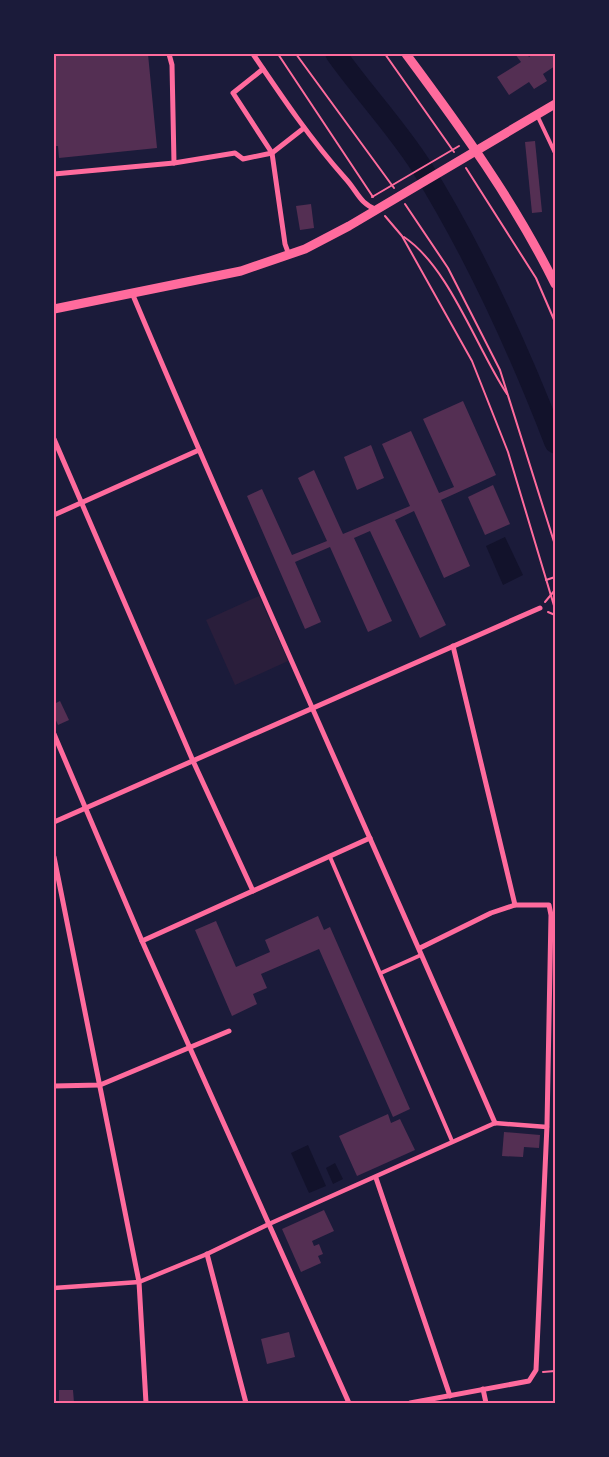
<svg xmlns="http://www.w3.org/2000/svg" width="609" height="1457" font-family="'Source Serif 4',serif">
  <rect width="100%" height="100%" fill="#1b1b3a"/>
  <path fill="#2a1e3b" d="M259 596 288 661 235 685 206 620Z"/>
  <g fill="#12122b">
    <path d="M505 537 523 575 503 585 486 546Z"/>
    <path d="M308 1145 326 1186 309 1193 291 1153Z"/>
    <path d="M335 1163 343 1179 333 1184 326 1168Z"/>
  </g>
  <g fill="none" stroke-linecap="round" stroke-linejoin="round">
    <path stroke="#12122b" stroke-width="21" d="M336 54C363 92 396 127 421 166 475 253 518 347 555 443"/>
  </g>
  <g fill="#542f53">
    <path d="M54 54H148L157 148 59 158 58 146H54Z"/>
    <path d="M515 54H527L529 57 533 54H555V66L543 74 547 81 534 89 529 82 509 95 497 77 521 62Z"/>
    <path d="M535 141 542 212 532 213 525 142Z"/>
    <path d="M311 204 314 228 300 230 296 206Z"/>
    <path d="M463 401 496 475 441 500 470 566 444 578 414 511 395 520 446 625 420 638 370 531 354 538 392 621 368 632 330 547 295 562 321 622 305 629 247 496 262 489 292 555 327 541 298 478 314 470 343 534 410 506 382 444 411 431 439 493 454 487 423 419Z"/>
    <path d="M371 445 384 478 357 490 344 457Z"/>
    <path d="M493 485 510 524 485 535 468 497Z"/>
    <path d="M60 701 69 720 58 725 54 716V704Z"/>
    <path d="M318 916 324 930 330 927 410 1109 393 1117 319 949 261 974 267 988 253 994 257 1004 232 1016 195 930 216 921 236 967 270 952 265 940Z"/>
    <path d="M388 1114 391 1123 400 1119 415 1150 357 1176 339 1136Z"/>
    <path d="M504 1132 540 1135 539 1148 524 1147 523 1157 502 1156Z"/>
    <path d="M324 1210 334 1231 312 1241 314 1246 319 1244 323 1254 318 1256 321 1263 301 1272 282 1229Z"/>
    <path d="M289 1332 295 1357 267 1364 261 1339Z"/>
    <path d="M59 1390H73L74 1403H59Z"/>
  </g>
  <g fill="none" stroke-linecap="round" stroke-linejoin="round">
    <g stroke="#ff6b9d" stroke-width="2">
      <path d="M278 54 373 197"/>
      <path d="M296 54 394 188"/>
      <path d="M385 54 454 152"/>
      <path d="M466 168 536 278 555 322"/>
      <path d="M372 197 459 146"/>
      <path d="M405 204 448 268 500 370 555 545"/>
      <path d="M385 216 402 236 472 361 508 452 555 609"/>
      <path d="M404 237C449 267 476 347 507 394"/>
      <path d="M546 580 555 577"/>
      <path d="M545 602 555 590"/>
      <path d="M548 612 555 615"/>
      <path d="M543 1372 555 1371"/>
    </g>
    <g stroke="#ff6b9d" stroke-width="4">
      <path d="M537 115 555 153"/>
      <path d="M330 857 452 1141"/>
      <path d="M381 973 421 955"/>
    </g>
    <path stroke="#ff6b9d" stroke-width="4.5" d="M54 1288 139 1282 207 1254 269 1224 495 1123 547 1127"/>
    <g stroke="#ff6b9d" stroke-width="5">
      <path d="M253 54C282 97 311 140 345 178 358 192 359 203 377 210"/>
      <path d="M263 69 233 93 272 153 285 244 289 255"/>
      <path d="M174 163 235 153 243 159 272 153 304 128"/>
      <path d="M54 174 174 163 172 65 169 54"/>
      <path d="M132 293C249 571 375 846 495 1123"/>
      <path d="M54 439 193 761 253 891"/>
      <path d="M54 515 199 450"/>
      <path d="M54 734 142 941 349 1403"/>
      <path d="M54 822 540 608"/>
      <path d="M54 857 139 1282 146 1403"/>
      <path d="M142 941 370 838"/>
      <path d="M420 948 491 913 515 905 453 646"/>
      <path d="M54 1086 100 1085 229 1031"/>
      <path d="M376 1178 450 1396"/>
      <path d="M207 1254 246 1403"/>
      <path d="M483 1389 486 1403"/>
      <path d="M410 1403 529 1381 536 1370 547 1125 551 915 549 905H515"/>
    </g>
    <g stroke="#ff6b9d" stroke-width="9">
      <path d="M406 54C461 128 514 201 555 284"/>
      <path d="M54 309 241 271 305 249 349 226 555 104"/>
    </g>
  </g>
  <rect width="609" height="1457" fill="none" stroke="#1b1b3a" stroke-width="110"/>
  <rect x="55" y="55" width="499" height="1347" fill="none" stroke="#ff6b9d" stroke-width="2"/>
</svg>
